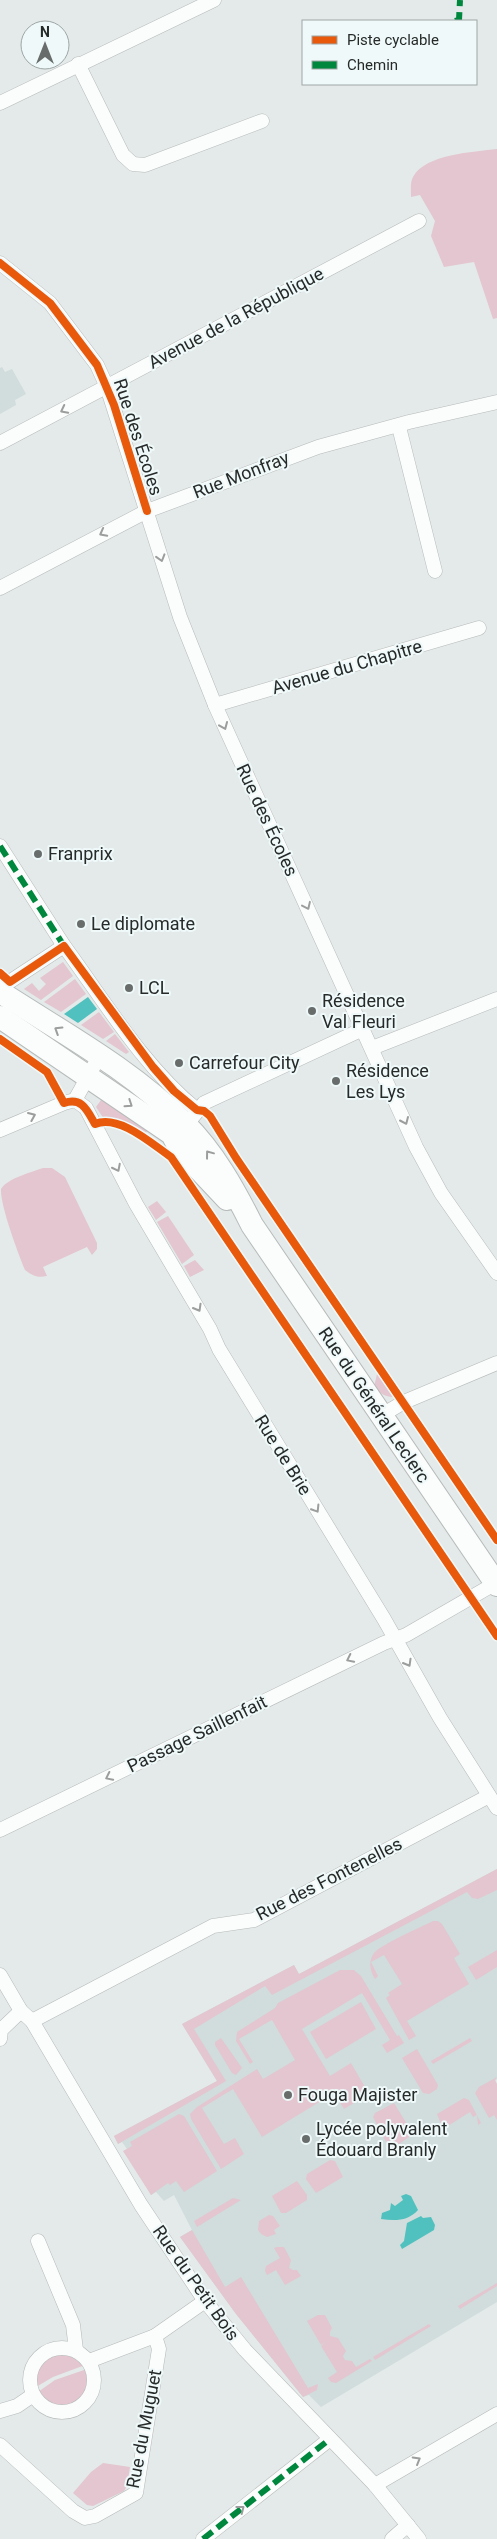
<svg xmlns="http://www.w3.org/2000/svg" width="497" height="2539" font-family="Roboto,sans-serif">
  <rect width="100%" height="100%" fill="#e4eae9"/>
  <g fill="#d0dddc">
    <path d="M2 367 5 372 12 369 26 394 15 400 16 405 0 414V368Z"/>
    <path d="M497 1869V2079L495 2081 497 2085V2302L321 2407 309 2395 303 2397 236 2314 180 2237 192 2230 174 2195 164 2201 156 2192 151 2195 127 2149 122 2142 118 2144 114 2136 217 2081 182 2024 294 1965 299 1974Z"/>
  </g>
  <g fill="#e3c6cf">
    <path d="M497 149V318L493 319 474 262 444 267 431 236 435 221 420 195 411 197C411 191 410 182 413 177 425 154 474 152 497 149Z"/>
    <path d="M63 962 73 976 41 1000 24 989 32 983 39 991 46 984 40 978Z"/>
    <path d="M75 979 86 994 61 1012 44 1002Z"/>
    <path d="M99 1012 114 1032 103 1039 81 1025Z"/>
    <path d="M115 1034 129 1052 126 1054 106 1041Z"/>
    <path d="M104 1096 148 1130 144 1135 128 1124 104 1119 96 1107Z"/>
    <path d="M43 1168H52L65 1177 97 1243V1249L92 1255 87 1247 43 1267 47 1276C37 1278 33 1276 25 1270 18 1253 0 1205 1 1189 8 1178 32 1172 43 1168Z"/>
    <path d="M157 1201 166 1212 156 1220 148 1207Z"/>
    <path d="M168 1216 194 1255 182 1264 157 1222Z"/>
    <path d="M195 1260 204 1270 190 1277 184 1266Z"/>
    <path d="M377 1374 383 1375 398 1397C388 1398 381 1395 374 1387Z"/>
    <path d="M497 1869V1890L478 1899 472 1898 467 1892 272 1995 265 1986 194 2029 226 2081 118 2144 114 2136 217 2081 182 2024 294 1965 299 1974Z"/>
    <path d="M433 1921H438L442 1924 460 1954 454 1958 469 1984 407 2021 416 2036 409 2040 386 1998 390 1995 388 1993 402 1984 384 1955 371 1962 378 1976 375 1979C370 1971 368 1961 374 1953 382 1944 419 1928 433 1921Z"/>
    <path d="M497 1950V1967L476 1980 468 1967Z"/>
    <path d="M340 1970H354L361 1976 397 2036 399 2035 404 2043 387 2053 382 2045 390 2040 362 1993 302 2029 330 2076 351 2063 369 2094 344 2109 334 2093 262 2137 233 2089 202 2108 224 2144 235 2138 244 2154 221 2169 191 2119 190 2114 197 2107 257 2069 263 2079 295 2060 272 2020 239 2039 253 2062 250 2064 236 2041 237 2032 275 2008 278 2003Z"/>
    <path d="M361 2002 376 2029 326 2059 310 2032Z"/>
    <path d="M221 2038 242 2068 236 2075 232 2073 215 2045V2042Z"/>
    <path d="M470 2038 472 2041 433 2064 431 2061Z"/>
    <path d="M417 2049 438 2085 437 2089 429 2094 423 2093 402 2058Z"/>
    <path d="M497 2077 495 2080 497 2084V2120L494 2115 489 2118 475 2093 479 2087Z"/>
    <path d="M464 2098 469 2100 481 2123 478 2125 477 2115 473 2117 470 2112 443 2129 437 2114Z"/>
    <path d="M394 2103 413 2134 392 2149 387 2144 373 2117 375 2113Z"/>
    <path d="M179 2114 184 2116 217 2171 184 2192 176 2181 170 2185 168 2183 151 2195 123 2151 132 2146 130 2142Z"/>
    <path d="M330 2160 335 2161 343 2177 316 2193 306 2179 307 2174Z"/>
    <path d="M297 2181 307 2195V2200L286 2213H281L272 2196Z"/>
    <path d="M233 2198 241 2200 197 2227 194 2221Z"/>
    <path d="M269 2215 273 2216 280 2226 274 2230 276 2234 267 2237 261 2234 258 2230 259 2221Z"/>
    <path d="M192 2230 225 2287 241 2277 308 2388 318 2384 317 2390 303 2397 236 2314 180 2237Z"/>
    <path d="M277 2247H284L291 2260 289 2268 293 2270H297L301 2276 285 2285 276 2270 267 2275 265 2271 266 2266 280 2258 274 2248Z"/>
    <path d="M497 2283V2286L460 2309 458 2306Z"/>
    <path d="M318 2315H325L332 2328 330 2332V2336L338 2338 346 2351 343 2356 345 2360 352 2361 356 2367 370 2359 372 2361 336 2383 331 2382 328 2378 337 2372 321 2346 326 2341 321 2345 307 2321Z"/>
    <path d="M429 2324 431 2326 375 2360 373 2357Z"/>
    <path d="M61 2353 77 2357 85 2365 53 2377 36 2387C33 2368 43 2357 61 2353Z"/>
    <path d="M87 2369C96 2403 58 2420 38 2392L55 2380Z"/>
    <path d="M103 2463 130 2467 127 2486 124 2491 93 2506 87 2505 73 2493 91 2472Z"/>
  </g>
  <g fill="#50c1be">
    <path d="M88 997 97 1009 78 1023 64 1014Z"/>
    <path d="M406 2194 411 2196 418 2210C408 2221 396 2221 381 2219L382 2213 390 2210 391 2203 395 2206 403 2200 401 2196Z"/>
    <path d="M421 2216 423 2218 431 2217 435 2225 434 2230 402 2249 400 2245 404 2241 407 2223Z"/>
  </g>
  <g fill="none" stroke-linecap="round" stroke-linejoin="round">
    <g stroke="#b6bbba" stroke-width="15">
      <g id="street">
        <path d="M78 64 123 155 133 164 145 165 262 121"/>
        <path d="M0 103 214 0"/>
        <path d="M0 263 50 303 97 365 107 387 180 617 215 705 416 1147 441 1193 497 1273"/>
        <path d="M399 427 435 571"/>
        <path d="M0 443 419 221"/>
        <path d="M0 588 147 511 318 447 409 422 497 402"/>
        <path d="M215 705 479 628"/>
        <path d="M0 846 64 946"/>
        <path d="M0 988 64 946C105 1002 143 1066 197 1110"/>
        <path d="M372 1048 497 999"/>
        <path d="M75 1100 86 1108 136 1204 210 1329 219 1349 384 1619 440 1718 497 1808"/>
        <path d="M75 1100 100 1055"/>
        <path d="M192 1118 204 1103 363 1029"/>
        <path d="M0 1130 64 1103 75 1100"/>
        <path d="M382 1415 404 1402 497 1363"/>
        <path d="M0 1830 384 1643 406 1635 496 1583"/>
        <path d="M0 1975 21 2011 32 2021 141 2205 205 2301 245 2350 375 2485 419 2539"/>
        <path d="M32 2021 213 1926 254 1920 489 1796"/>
        <path d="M0 2039 1 2030 21 2011"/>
        <path d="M38 2241 73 2325 76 2350"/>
        <circle cx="62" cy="2380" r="32"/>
        <path d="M89 2361 155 2336 205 2301"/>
        <path d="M0 2411 17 2406 33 2395"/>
        <path d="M0 2445 73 2511 85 2518 95 2516 136 2493 159 2349 155 2336"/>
        <path d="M375 2485 497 2414"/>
        <path d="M203 2539 330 2439"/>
        <path d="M392 2539 408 2525"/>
      </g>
    </g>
    <g stroke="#b6bbba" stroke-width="24">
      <g id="primary">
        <path d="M0 992C63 1033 132 1070 185 1124 214 1153 234 1189 252 1225L497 1585"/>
        <path d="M0 1017 172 1134 180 1149 227 1199"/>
      </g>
    </g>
    <use href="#street" stroke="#fbfcfc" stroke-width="14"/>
    <use href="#primary" stroke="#fbfcfc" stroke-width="22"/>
    <g stroke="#00873e" stroke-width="6" stroke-dasharray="12 6" stroke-linecap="butt">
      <path d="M455 21 459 20 460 0"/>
      <path d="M0 846 64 946"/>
      <path d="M203 2539 330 2439"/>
    </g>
    <g stroke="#eff9f9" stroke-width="11">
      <g id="cycleway">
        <path d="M0 263 50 303 97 365 114 405 147 511"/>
        <path d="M0 973 10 982 64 946 153 1067 174 1091 197 1110 204 1111 210 1116 236 1158 497 1540"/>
        <path d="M0 1039 47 1072 64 1103C82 1097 87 1110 95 1124 119 1114 152 1144 171 1157L497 1636"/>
      </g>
    </g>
    <use href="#cycleway" stroke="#e8590c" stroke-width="8"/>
  </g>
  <defs><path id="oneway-chevron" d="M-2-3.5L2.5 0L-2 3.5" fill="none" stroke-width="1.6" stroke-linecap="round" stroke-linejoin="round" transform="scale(1.25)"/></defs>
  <g stroke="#9b9e9d">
    <use href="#oneway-chevron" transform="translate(64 410) rotate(153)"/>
    <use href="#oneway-chevron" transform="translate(103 533) rotate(152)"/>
    <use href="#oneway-chevron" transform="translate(161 558) rotate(73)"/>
    <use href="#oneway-chevron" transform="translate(224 726) rotate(67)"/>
    <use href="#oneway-chevron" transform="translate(307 906) rotate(65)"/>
    <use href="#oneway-chevron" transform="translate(58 1030) rotate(-148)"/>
    <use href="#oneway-chevron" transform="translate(129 1104) rotate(34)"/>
    <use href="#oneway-chevron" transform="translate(32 1116) rotate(-23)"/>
    <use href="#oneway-chevron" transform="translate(405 1121) rotate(66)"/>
    <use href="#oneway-chevron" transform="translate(209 1154) rotate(-127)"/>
    <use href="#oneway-chevron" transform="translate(117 1168) rotate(63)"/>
    <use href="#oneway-chevron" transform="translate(198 1308) rotate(60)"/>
    <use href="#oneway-chevron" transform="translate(316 1509) rotate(58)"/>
    <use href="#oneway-chevron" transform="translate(350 1659) rotate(154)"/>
    <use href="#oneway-chevron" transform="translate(408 1663) rotate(60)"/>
    <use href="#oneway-chevron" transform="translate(109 1777) rotate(154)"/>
    <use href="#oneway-chevron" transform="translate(417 2460) rotate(-30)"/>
    <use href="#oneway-chevron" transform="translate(241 2509) rotate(-38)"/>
  </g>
  <g fill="#686d6c" stroke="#eff9f9" stroke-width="2">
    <circle cx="38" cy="854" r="5"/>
    <circle cx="81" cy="924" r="5"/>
    <circle cx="129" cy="988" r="5"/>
    <circle cx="312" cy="1011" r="5"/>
    <circle cx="179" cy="1063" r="5"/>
    <circle cx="336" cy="1081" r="5"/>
    <circle cx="288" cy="2095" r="5"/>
    <circle cx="306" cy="2139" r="5"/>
  </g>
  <g text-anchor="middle" stroke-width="4" stroke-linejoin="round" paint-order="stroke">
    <g font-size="18" fill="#262a29" stroke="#eff9f9">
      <text transform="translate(236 318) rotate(-28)" y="6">Avenue de la République</text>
      <text transform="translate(138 437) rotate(72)" y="6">Rue des Écoles</text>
      <text transform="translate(241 475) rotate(-21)" y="6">Rue Monfray</text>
      <text transform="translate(347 667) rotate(-16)" y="6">Avenue du Chapitre</text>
      <text transform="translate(267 820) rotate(65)" y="6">Rue des Écoles</text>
      <text transform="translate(374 1405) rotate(56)" y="6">Rue du Général Leclerc</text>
      <text transform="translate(283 1455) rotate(58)" y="6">Rue de Brie</text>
      <text transform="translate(197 1734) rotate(-26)" y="6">Passage Saillenfait</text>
      <text transform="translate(329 1879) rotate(-27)" y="6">Rue des Fontenelles</text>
      <text transform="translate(196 2283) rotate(55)" y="6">Rue du Petit Bois</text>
      <text transform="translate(144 2429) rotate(-79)" y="6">Rue du Muguet</text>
    </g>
    <g font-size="18" fill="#262a29" stroke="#eff9f9" text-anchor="start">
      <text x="48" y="860">Franprix</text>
      <text x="91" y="930">Le diplomate</text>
      <text x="139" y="994">LCL</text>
      <text x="322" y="1007">Résidence<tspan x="322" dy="21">Val Fleuri</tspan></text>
      <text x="189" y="1069">Carrefour City</text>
      <text x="346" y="1077">Résidence<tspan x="346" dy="21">Les Lys</tspan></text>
      <text x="298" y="2101">Fouga Majister</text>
      <text x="316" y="2135">Lycée polyvalent<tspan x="316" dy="21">Édouard Branly</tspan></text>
    </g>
  </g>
  <rect x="302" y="20" width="175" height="65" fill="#eff9f9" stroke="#9fa6a6"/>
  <rect x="312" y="36" width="25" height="8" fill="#e8590c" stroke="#9fa6a6"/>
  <text x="347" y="45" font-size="15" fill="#262a29">Piste cyclable</text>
  <rect x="312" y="61" width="25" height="8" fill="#00873e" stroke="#9fa6a6"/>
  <text x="347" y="70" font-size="15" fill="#262a29">Chemin</text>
  <g transform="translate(45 45)"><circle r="24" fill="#eff9f9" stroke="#9fa6a6"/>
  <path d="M0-4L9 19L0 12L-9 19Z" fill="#686d6c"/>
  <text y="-8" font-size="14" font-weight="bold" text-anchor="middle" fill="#262a29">N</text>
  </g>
</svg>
